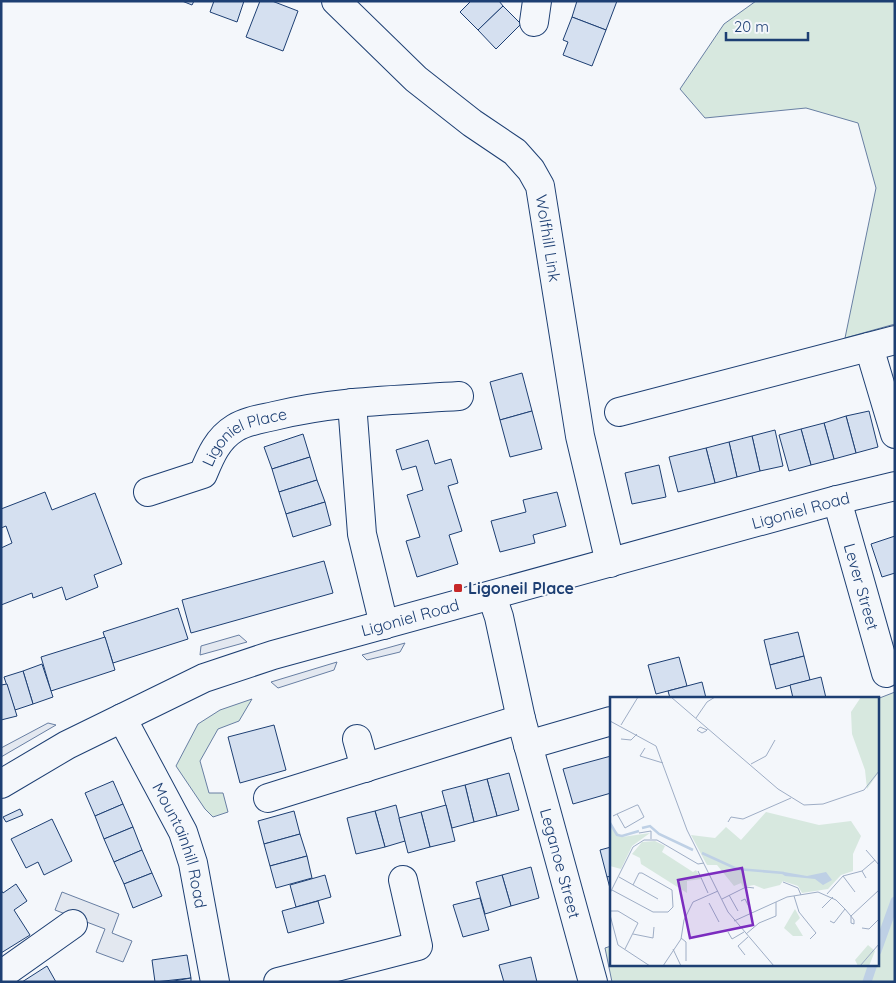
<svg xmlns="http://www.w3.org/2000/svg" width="896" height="983" font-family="Quicksand,sans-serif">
  <rect width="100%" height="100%" fill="#f4f7fb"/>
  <g fill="#d7e8df" stroke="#687fa3">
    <path d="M756 1H895V324L845 338 876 188 858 123 806 108 705 118 680 89 724 24Z"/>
    <path d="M895 692V982H612L605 948 611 946V964H877V699Z"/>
    <path d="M252 699 239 721 218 729 200 761 209 793H223L228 812 213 817 205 809 176 766 198 724 220 710Z"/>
  </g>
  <g fill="#e3e8f0" stroke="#687fa3">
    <path d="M239 635 247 642 200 655 201 646Z"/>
    <path d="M405 643 400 652 367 660 362 655Z"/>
    <path d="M337 662 334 670 278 688 271 682Z"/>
    <path d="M48 723 56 725 1 757V748Z"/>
    <path d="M62 892 119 914 112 933 132 941 123 962 96 952 105 929 55 910Z"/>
  </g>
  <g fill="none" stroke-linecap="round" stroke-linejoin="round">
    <g stroke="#bed0e5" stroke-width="9">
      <path d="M877 951 895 901"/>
      <path d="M867 982 873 964"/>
    </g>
  </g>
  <g fill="#d5e0f0" stroke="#1d3f73">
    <path d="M182 1H194L192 5Z"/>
    <path d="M214 1H244L237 22 210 12Z"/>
    <path d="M260 1H272L298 11 283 51 246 37Z"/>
    <path d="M471 1H499L503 6 478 30 460 12Z"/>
    <path d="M577 1H617L606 30 572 17Z"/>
    <path d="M503 6 521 24 496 49 478 30Z"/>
    <path d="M572 17 606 30 592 66 563 55 568 42 563 40Z"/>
    <path d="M522 373 532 411 500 420 490 382Z"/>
    <path d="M532 411 542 449 510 457 500 420Z"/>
    <path d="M869 411 878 447 856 453 846 416Z"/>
    <path d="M846 416 856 453 834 459 824 423Z"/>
    <path d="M824 423 834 459 811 465 801 429Z"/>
    <path d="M801 429 811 465 789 471 779 435Z"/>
    <path d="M775 430 783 466 760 471 752 436Z"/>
    <path d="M303 434 310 457 272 469 264 447Z"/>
    <path d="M752 436 760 471 737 477 729 442Z"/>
    <path d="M428 440 435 464 451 459 458 483 448 486 462 531 449 535 458 564 417 577 406 541 420 537 407 495 423 490 416 466 402 470 396 450Z"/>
    <path d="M729 442 737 477 715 483 706 448Z"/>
    <path d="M706 448 715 483 678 492 669 457Z"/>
    <path d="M310 457 317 480 279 492 272 469Z"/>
    <path d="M659 465 666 497 632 504 625 473Z"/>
    <path d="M317 480 325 502 286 514 279 492Z"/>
    <path d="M45 492 52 510 95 493 122 564 94 575 98 587 66 600 62 587 33 598 32 593 1 605V548L12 543 6 526 1 528V509Z"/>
    <path d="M557 492 566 526 533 535 535 543 500 552 491 521 526 512 523 500Z"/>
    <path d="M325 502 331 525 293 537 286 514Z"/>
    <path d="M895 536V573L882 577 871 544Z"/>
    <path d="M324 561 333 593 191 633 182 600Z"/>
    <path d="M178 608 188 639 113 663 103 632Z"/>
    <path d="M798 632 804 656 770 665 764 640Z"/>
    <path d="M105 637 115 670 51 691 41 657Z"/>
    <path d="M804 656 810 680 776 689 770 665Z"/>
    <path d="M679 657 687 686 656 694 648 665Z"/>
    <path d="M42 664 53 697 33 704 23 671Z"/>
    <path d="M23 671 33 704 15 710 4 677Z"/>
    <path d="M821 677 826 698H793L790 685Z"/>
    <path d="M702 682 706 698H670L668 691Z"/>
    <path d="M7 684 17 716 1 720V685Z"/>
    <path d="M274 725 286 770 240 783 228 737Z"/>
    <path d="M611 756V793L573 804 563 769Z"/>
    <path d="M509 773 519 810 497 816 487 779Z"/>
    <path d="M487 779 497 816 474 822 465 785Z"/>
    <path d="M113 781 123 804 95 816 85 793Z"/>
    <path d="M465 785 474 822 452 828 442 791Z"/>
    <path d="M123 804 133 827 104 839 95 816Z"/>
    <path d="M396 805 405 841 385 847 375 811Z"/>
    <path d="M446 805 455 841 430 847 421 812Z"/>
    <path d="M20 809 23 815 6 822 3 817Z"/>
    <path d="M294 811 300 834 264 844 258 821Z"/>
    <path d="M375 811 385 847 356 854 347 818Z"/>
    <path d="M421 812 430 847 408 853 399 818Z"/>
    <path d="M52 819 72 861 44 875 38 862 26 868 11 839Z"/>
    <path d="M133 827 142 850 114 862 104 839Z"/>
    <path d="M300 834 307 856 270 866 264 844Z"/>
    <path d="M611 847V876L607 877 600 850Z"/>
    <path d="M142 850 152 873 124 884 114 862Z"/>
    <path d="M307 856 312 878 276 888 270 866Z"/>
    <path d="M531 867 539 898 511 906 502 875Z"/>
    <path d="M152 873 162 896 133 908 124 884Z"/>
    <path d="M325 875 331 897 296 907 290 885Z"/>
    <path d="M502 875 511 906 485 914 476 882Z"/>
    <path d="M611 876V892L607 877Z"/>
    <path d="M16 884 27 901 14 910 30 935 1 953V890L3 893Z"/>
    <path d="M480 898 489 930 463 937 453 905Z"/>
    <path d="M318 901 324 923 288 933 282 911Z"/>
    <path d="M187 955 191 978 155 982 152 960Z"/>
    <path d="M531 957 537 982H504L499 965Z"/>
    <path d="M47 966 56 982H22Z"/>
    <path d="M191 978V982H168Z"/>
  </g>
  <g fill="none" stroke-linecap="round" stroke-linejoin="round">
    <g stroke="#1d3f73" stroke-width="30">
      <g id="minor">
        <path id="s1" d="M336 1 416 79 472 123 515 152 531 170 540 186 580 436 610 563"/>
        <path d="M534 22 537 1"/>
        <path d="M869 347 895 434"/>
        <path d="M352 403 362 534 384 625"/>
        <path d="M619 412 895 340"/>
        <path id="s2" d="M148 492 203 474C210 457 217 439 235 428 246 421 261 419 274 416 335 401 397 400 459 396"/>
        <path id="s3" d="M837 500 886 673"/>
        <path id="s4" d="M492 596 499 617 521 719 593 982"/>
        <path id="s5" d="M122 718 183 832 193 863 215 982"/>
        <path d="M357 739 365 768"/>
        <path d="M528 745 611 721"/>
        <path id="s6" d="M1 784 67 745 204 678 273 655 837 500 895 486"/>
        <path d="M268 798 521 719"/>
        <path d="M1 975 73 924"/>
        <path d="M278 982 418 946 403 880"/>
      </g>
    </g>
    <use href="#minor" stroke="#f4f7fb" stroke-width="28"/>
  </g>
  <rect fill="#c62828" stroke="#f4f7fb" stroke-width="2" x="453" y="583" width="10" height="10" rx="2.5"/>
  <g text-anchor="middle" stroke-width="4" stroke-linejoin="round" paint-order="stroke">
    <g font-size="16" fill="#1d3f73" stroke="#f4f7fb">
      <text dy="6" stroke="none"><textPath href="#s1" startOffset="330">Wolfhill Link</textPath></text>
      <text dy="6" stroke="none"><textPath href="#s2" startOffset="118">Ligoniel Place</textPath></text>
      <text dy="6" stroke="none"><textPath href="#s6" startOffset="849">Ligoniel Road</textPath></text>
      <text dy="6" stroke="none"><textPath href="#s3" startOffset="90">Lever Street</textPath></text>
      <text dy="6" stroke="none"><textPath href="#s6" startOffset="444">Ligoniel Road</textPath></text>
      <text dy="6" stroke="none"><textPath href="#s5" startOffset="141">Mountainhill Road</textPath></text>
      <text dy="6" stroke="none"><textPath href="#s4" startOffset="276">Leganoe Street</textPath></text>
    </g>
    <g font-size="16" font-weight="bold" fill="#1d3f73" stroke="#f4f7fb" text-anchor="start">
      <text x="468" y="594">Ligoneil Place</text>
    </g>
  </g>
  <g transform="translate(610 697)">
    <rect width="269" height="269" fill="#f4f7fb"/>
    <path d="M251 0H269V75L257 92 255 73 242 37 241 15ZM156 115 209 128 241 124 251 139 243 157V174L231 178 218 192 192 196 188 189 173 184 170 188 154 192 144 188 133 190 131 186 124 189 107 168H97L81 138 105 141 116 130 131 143ZM0 128 12 140 40 136 22 149 11 172 0 169ZM45 144 55 149 52 155 83 175 86 173 91 182 77 184V196L31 167 30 161 22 157 32 145ZM185 212 190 221 185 226 193 239H183L174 231ZM258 248 265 254 259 269H248L245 263Z" fill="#d7e8df"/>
    <path d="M174 175 197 179 216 175 222 183 213 188 205 182 175 179 171 176Z" fill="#bed0e5"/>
    <path fill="none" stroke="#bed0e5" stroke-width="2.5" d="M0 126 7 138 12 139 29 134M32 131 40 129 49 137 83 153M92 156 127 172 174 176"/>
    <path fill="none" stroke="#9eadc5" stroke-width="1" d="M61 0 168 92 194 108 213 107 254 93 269 74M86 21 97 5 105 0M0 24 46 49 77 133 118 215 164 269M11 28 28 0M97 33 90 30 87 33 92 36 96 34 97 33V32M11 42 21 43 27 37M35 51 30 59 53 66M141 67 156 59 165 43M3 119 7 117 27 108H28L34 120 15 131 7 117M118 125 121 120 133 122 181 101M29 136 41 134V142M256 153 269 168M88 174 98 196M252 174 265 163M9 180 48 202M173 185 188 191 191 198M2 193 43 215H58L63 210 62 193 32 176H29L23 188M245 195 233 179 252 174 256 181M0 196 23 150 34 143H47L88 167 94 166M217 197 233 179M119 198 128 214M184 199 189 215 206 236 200 242M112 202 136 190 144 191M131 204 135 202 141 214M99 206 109 225M212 211 223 200M0 214H8L28 226 15 252M0 218 8 248 40 269M241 219 269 193M124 224 177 200 208 195 226 203 235 212 240 218 244 223V227L241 226V219M220 224 224 226 235 212M252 231 259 232 269 222M118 235 122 242 134 235M23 237 43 241 44 230M136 237 149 226 166 219V205M71 241 76 245V264M63 252 71 269M135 258 128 249 138 240M53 269 71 242 74 223 83 205 108 194M250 269 269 247"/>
    <path fill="#7b2cbf" fill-opacity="0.15" stroke="#7b2cbf" stroke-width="2.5" d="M132 171 143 228 80 241 68 183Z"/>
    <rect width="269" height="269" fill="none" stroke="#1d3f73" stroke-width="2.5"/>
  </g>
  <rect width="896" height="983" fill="none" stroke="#1d3f73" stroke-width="5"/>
  <path d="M726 32v8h82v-8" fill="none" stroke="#1d3f73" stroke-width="2.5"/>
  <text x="734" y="32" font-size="15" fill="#1d3f73" stroke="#f4f7fb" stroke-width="4" paint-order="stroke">20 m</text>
</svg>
